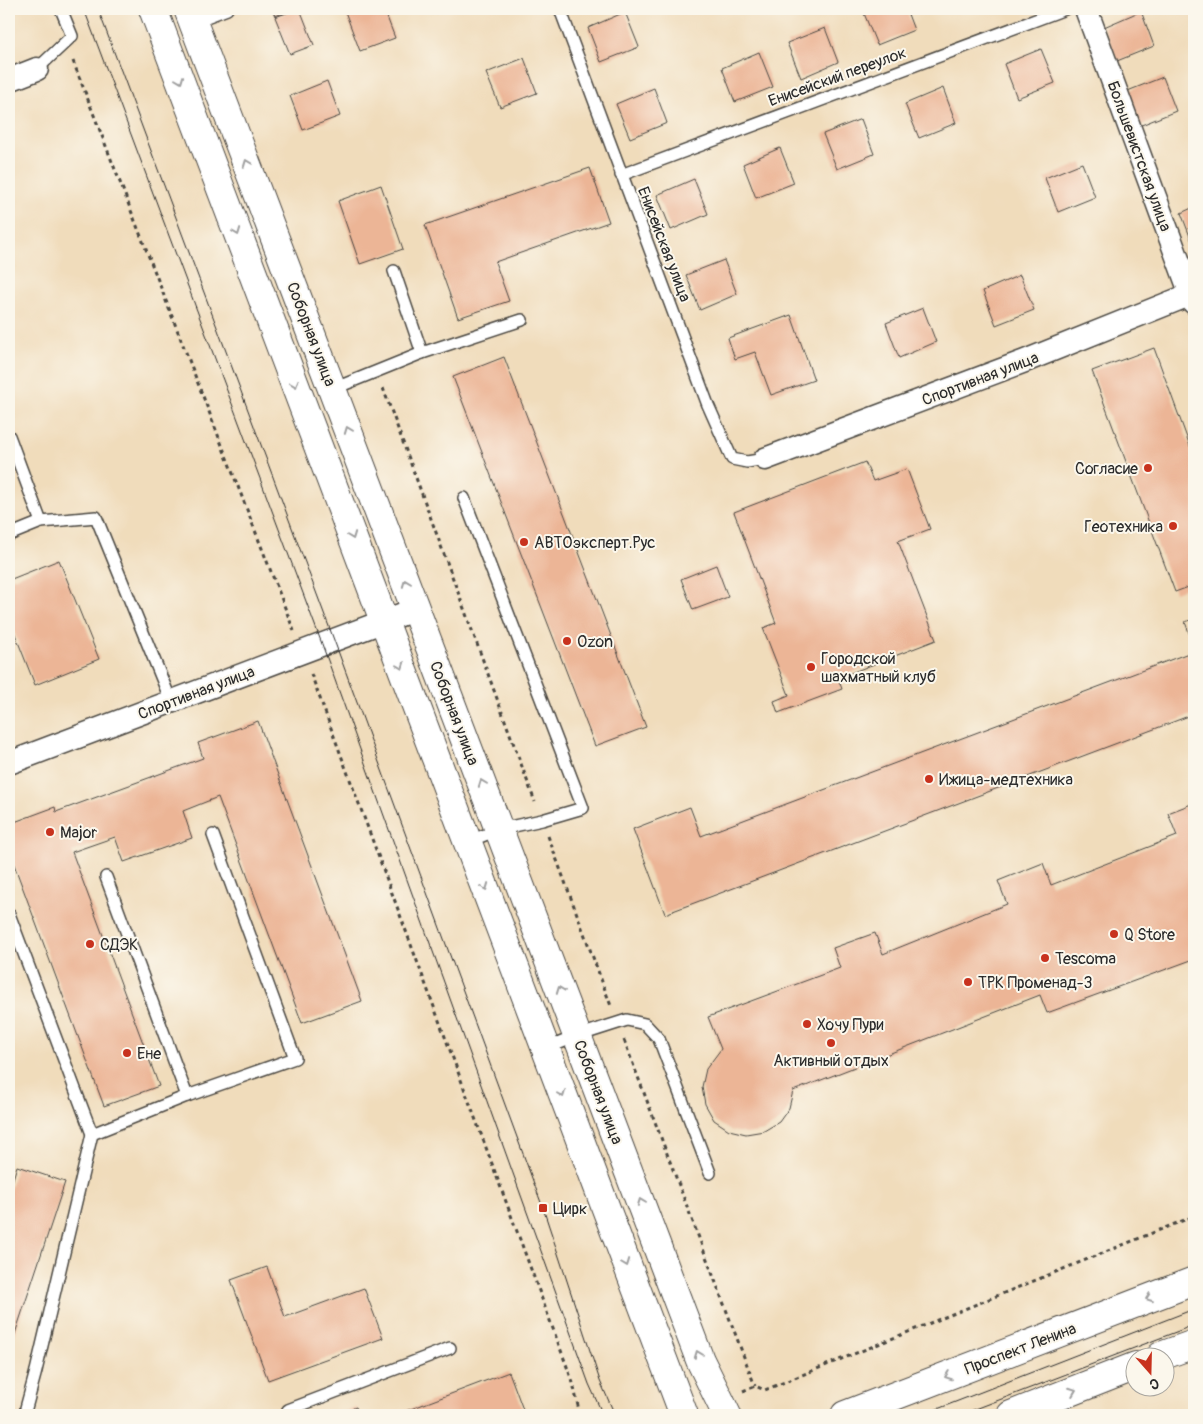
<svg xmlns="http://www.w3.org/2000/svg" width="1203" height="1424" font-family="Pangolin,sans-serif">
  <rect width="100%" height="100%" fill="#fbf7ec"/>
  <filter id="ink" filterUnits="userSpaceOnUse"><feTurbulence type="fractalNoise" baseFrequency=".02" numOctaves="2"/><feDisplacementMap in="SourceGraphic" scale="10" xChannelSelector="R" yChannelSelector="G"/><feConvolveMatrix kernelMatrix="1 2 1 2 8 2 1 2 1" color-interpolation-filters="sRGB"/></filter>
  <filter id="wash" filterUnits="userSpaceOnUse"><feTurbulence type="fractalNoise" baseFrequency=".0096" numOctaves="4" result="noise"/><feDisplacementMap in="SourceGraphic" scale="20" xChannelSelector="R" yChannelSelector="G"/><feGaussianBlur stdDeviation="1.12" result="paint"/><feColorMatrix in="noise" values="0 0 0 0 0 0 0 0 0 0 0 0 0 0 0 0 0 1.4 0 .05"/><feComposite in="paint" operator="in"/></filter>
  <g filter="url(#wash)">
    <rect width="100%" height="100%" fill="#f0dcbb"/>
    <g id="blocks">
      <g fill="#ecb596">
        <path d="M272 9H294L275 16Z"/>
        <path d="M298 9H300L314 45 290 54 275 17Z"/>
        <path d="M344 9H384L395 38 360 51Z"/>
        <path d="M868 9H906L914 30 877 45 863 11Z"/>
        <path d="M1141 11 1154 46 1117 61 1104 27Z"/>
        <path d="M625 12 639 47 601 62 588 28Z"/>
        <path d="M825 28 838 62 801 78 787 43Z"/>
        <path d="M1041 49 1055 83 1017 98 1004 64Z"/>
        <path d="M759 52 773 87 735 102 722 68Z"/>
        <path d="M524 58 537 93 500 107 486 73Z"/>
        <path d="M1163 77 1176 111 1139 126 1125 92Z"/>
        <path d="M327 81 340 116 303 130 290 96Z"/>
        <path d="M654 88 667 123 630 138 616 104Z"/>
        <path d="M943 88 956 123 919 138 905 104Z"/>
        <path d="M861 119 874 154 837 169 823 134Z"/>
        <path d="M780 148 794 183 756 198 743 164Z"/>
        <path d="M1082 163 1095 197 1058 212 1045 178Z"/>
        <path d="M590 168 609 222 495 262 509 301 458 318 425 225Z"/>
        <path d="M694 179 708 214 671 230 657 195Z"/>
        <path d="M381 185 403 249 360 264 338 201Z"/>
        <path d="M1194 207V247L1181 213Z"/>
        <path d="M724 260 737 294 700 310 686 275Z"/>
        <path d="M1020 275 1034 310 996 325 983 291Z"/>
        <path d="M923 308 936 342 899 358 886 323Z"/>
        <path d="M791 315 814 380 771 395 755 352 735 359 728 338Z"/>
        <path d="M1154 348 1194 457V585L1175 592 1092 371Z"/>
        <path d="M504 357 646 727 595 746 453 377Z"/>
        <path d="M865 462 873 481 907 469 930 529 898 541 936 640 838 678 842 689 778 713 774 701 789 695 763 628 776 623 734 512Z"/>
        <path d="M59 560 99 659 35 685 9 619V580Z"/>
        <path d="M716 565 728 597 693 610 681 579Z"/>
        <path d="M1194 619V646L1185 622Z"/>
        <path d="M1194 651V714L665 914 633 829 690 807 701 836Z"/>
        <path d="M258 721 362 1001 302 1023 218 797 183 811 192 838 124 862 115 837 72 852 159 1086 104 1106 9 851V824L55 807 56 812 203 758 198 743Z"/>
        <path d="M1194 803V959L1047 1013 1040 995 793 1091 789 1108 779 1122 764 1131 746 1134 729 1130 714 1120 705 1104 702 1087 706 1069 721 1049 708 1017 840 968 833 948 875 933 883 954 1007 904 998 881 1043 863 1051 885 1177 836 1168 813Z"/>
        <path d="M17 1166 65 1182 9 1352V1192Z"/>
        <path d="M267 1267 285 1317 364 1288 383 1338 268 1380 231 1280Z"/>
        <path d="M509 1372 525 1415H395Z"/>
        <path d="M356 1407 359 1415H336Z"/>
      </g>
    </g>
  </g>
  <g filter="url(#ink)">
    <use href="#blocks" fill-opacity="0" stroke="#494641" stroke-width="1"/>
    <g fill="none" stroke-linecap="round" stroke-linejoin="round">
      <g stroke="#494641" stroke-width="14">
        <g id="lane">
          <path d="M560 9 708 405 732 459 747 462 765 459"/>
          <path d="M193 22 227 9"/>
          <path d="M37 69 72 36 61 9"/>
          <path d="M621 175 1065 9"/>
          <path d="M394 271 422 353"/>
          <path d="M333 389 422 353 522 320"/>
          <path d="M9 436 41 522"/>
          <path d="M464 498 583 808 542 820 500 829 467 842"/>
          <path d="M9 535 41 522 96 517 171 701"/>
          <path d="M9 914 92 1134 187 1096 106 877"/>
          <path d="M545 1049 577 1036 627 1020 645 1024 659 1039 710 1173"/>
          <path d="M187 1096 295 1058 213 835"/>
          <path d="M26 1408 36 1371 92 1134"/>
          <path d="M290 1415 288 1410 450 1348"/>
        </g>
      </g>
      <g stroke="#494641" stroke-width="25">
        <g id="street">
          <path d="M1086 9 1194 303"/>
          <path d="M9 80 37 69"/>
          <path d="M765 459 1025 361 1194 293"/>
          <path d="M9 763 416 609"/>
        </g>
      </g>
      <g stroke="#494641" stroke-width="30">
        <g id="secondary">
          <path d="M153 9 684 1415"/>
          <path d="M188 9 700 1360 727 1415"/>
        </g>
      </g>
      <g stroke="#494641" stroke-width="30">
        <g id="primary">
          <path d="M1161 1356 1194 1344"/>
          <path d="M845 1415 1194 1281"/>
          <path d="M1011 1415 1136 1366"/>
        </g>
      </g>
      <g stroke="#494641" stroke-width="3" stroke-dasharray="4 4" stroke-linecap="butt">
        <path d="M73 61 294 631"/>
        <path d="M383 388 535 802"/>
        <path d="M311 674 573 1383 580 1415"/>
        <path d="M548 836 611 1006"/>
        <path d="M624 1040 755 1386"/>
        <path d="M743 1391 755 1386 765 1390 1194 1216"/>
        <path d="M1177 1415 1194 1408"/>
      </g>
      <use href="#lane" stroke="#fff" stroke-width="11"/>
      <use href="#street" stroke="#fff" stroke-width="22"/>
      <use href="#secondary" stroke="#fff" stroke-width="28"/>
      <use href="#primary" stroke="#fff" stroke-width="28"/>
      <g stroke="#2b2b2b" stroke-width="1">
        <path d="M84 9 322 644 589 1384 603 1415"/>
        <path d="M98 9 334 640 543 1208 600 1381 615 1415"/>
        <path d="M922 1415 1194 1309"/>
        <path d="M960 1415 1194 1325"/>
      </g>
    </g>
    <defs><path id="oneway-chevron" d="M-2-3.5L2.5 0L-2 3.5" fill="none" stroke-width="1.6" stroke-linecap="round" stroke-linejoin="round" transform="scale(1.25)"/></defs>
    <g stroke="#a0a0a0">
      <use href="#oneway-chevron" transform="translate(180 80) rotate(69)"/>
      <use href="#oneway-chevron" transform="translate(247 163) rotate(-111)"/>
      <use href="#oneway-chevron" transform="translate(237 232) rotate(69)"/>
      <use href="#oneway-chevron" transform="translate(295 384) rotate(69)"/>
      <use href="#oneway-chevron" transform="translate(348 430) rotate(-111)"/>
      <use href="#oneway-chevron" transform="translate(352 536) rotate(69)"/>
      <use href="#oneway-chevron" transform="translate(406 583) rotate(-111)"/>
      <use href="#oneway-chevron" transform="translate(401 666) rotate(69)"/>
      <use href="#oneway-chevron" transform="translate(482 783) rotate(-111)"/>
      <use href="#oneway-chevron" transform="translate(485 887) rotate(69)"/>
      <use href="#oneway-chevron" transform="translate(560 990) rotate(-111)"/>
      <use href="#oneway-chevron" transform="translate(562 1094) rotate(69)"/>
      <use href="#oneway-chevron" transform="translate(641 1202) rotate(-111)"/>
      <use href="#oneway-chevron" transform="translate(626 1263) rotate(69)"/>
      <use href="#oneway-chevron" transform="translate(1149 1298) rotate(159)"/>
      <use href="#oneway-chevron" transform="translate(698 1354) rotate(-111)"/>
      <use href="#oneway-chevron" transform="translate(948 1376) rotate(159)"/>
      <use href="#oneway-chevron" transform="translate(1073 1391) rotate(-21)"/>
    </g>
  </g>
  <g fill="#c8321e" stroke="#fbf7ec" stroke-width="2">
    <circle cx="1148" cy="468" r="5"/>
    <circle cx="1173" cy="526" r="5"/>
    <circle cx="524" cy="542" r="5"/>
    <circle cx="567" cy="641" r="5"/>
    <circle cx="811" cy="667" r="5"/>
    <circle cx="929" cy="779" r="5"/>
    <circle cx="50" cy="832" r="5"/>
    <circle cx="1114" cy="934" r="5"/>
    <circle cx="90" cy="944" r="5"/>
    <circle cx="1045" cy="958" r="5"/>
    <circle cx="968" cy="982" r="5"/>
    <circle cx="807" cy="1024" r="5"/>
    <circle cx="831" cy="1043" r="5"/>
    <circle cx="127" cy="1053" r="5"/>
    <rect x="538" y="1203" width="10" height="10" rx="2.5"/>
  </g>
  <g text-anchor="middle" stroke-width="4" stroke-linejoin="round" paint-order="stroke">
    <g font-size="16" fill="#2b2b2b" stroke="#fbf7ec">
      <text transform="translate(837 76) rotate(-20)" y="6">Енисейский переулок</text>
      <text transform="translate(1140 156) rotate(70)" y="6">Большевистская улица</text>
      <text transform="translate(665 244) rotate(69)" y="6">Енисейская улица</text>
      <text transform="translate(312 334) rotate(69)" y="6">Соборная улица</text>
      <text transform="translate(980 378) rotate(-21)" y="6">Спортивная улица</text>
      <text transform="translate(196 692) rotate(-21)" y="6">Спортивная улица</text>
      <text transform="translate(455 713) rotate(69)" y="6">Соборная улица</text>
      <text transform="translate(599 1092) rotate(69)" y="6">Соборная улица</text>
      <text transform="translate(1020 1348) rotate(-21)" y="6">Проспект Ленина</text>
    </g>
    <g font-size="16" fill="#2b2b2b" stroke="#fbf7ec" text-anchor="start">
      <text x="1138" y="474" text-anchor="end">Согласие</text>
      <text x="1163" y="532" text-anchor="end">Геотехника</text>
      <text x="534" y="548">АВТОэксперт.Рус</text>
      <text x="577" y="647">Ozon</text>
      <text x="821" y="664">Городской<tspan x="821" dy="18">шахматный клуб</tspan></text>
      <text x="939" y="785">Ижица-медтехника</text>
      <text x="60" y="838">Major</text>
      <text x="1124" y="940">Q Store</text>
      <text x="100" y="950">СДЭК</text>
      <text x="1055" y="964">Tescoma</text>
      <text x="978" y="988">ТРК Променад-3</text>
      <text x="817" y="1030">Хочу Пури</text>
      <text x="137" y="1059">Ене</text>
      <text x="831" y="1066" text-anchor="middle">Активный отдых</text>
      <text x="553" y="1214">Цирк</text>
    </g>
  </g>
  <rect width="1203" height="1424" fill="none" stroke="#fbf7ec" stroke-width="30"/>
  <g transform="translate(1150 1372) rotate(160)"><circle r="24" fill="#fbf7ec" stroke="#a8a59f"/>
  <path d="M0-4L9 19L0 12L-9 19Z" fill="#c8321e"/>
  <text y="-8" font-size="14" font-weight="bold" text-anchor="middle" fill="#2b2b2b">С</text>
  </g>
</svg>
